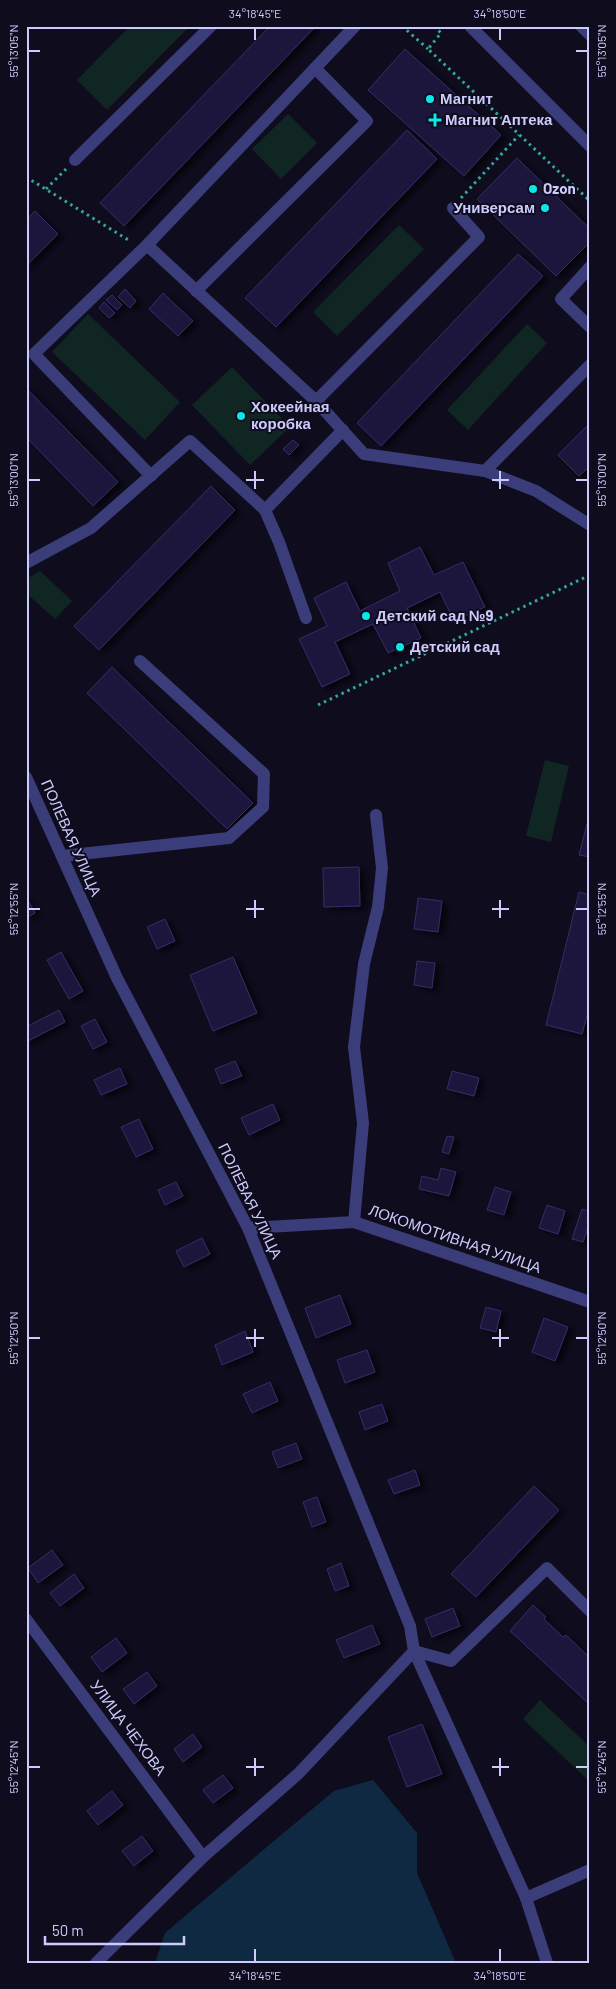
<svg xmlns="http://www.w3.org/2000/svg" width="616" height="1989" font-family="Barlow,sans-serif">
  <defs>
    <filter id="shadow"><feDropShadow dx="5.5" dy="3" stdDeviation="2.5" flood-color="#0009"/></filter>
  </defs>
  <rect width="100%" height="100%" fill="#0e0c1d"/>
  <g fill="#102623">
    <path d="M130 26H190L107 110 77 80Z"/>
    <path d="M288 114 317 143 281 179 252 149Z"/>
    <path d="M399 225 424 249 337 336 313 312Z"/>
    <path d="M88 314 180 402 145 440 52 352Z"/>
    <path d="M527 324 547 343 468 430 447 410Z"/>
    <path d="M232 367 290 427 250 465 192 405Z"/>
    <path d="M40 571 72 601 55 619 26 593V579Z"/>
    <path d="M545 760 569 766 551 842 526 836Z"/>
    <path d="M540 1700 590 1747V1782L523 1719Z"/>
  </g>
  <path fill="#102943" d="M373 1780 417 1833V1873L456 1963H155L165 1933 275 1840 334 1791Z"/>
  <g fill="#1d193d" stroke="#332d67" filter="url(#shadow)">
    <path d="M270 26H316L124 226 100 203Z"/>
    <path d="M405 49 501 135 464 176 368 90Z"/>
    <path d="M407 130 437 159 276 327 245 298Z"/>
    <path d="M517 158 590 229V242L556 276 477 199Z"/>
    <path d="M35 211 58 234 26 266V220Z"/>
    <path d="M518 254 543 276 381 446 357 423Z"/>
    <path d="M125 289 136 301 130 308 118 297Z"/>
    <path d="M163 293 193 321 178 336 149 309Z"/>
    <path d="M112 295 122 305 117 310 106 300Z"/>
    <path d="M104 302 115 313 109 318 99 308Z"/>
    <path d="M26 388 118 482 93 506 26 437Z"/>
    <path d="M590 423V466L579 476 558 455Z"/>
    <path d="M293 440 299 445 289 455 283 449Z"/>
    <path d="M211 486 235 510 99 650 74 626Z"/>
    <path d="M420 547 434 575 463 562 485 607 454 621 440 592 407 608 421 638 388 653 373 624 335 642 350 674 322 687 299 639 327 626 314 598 346 582 360 611 400 591 388 563Z"/>
    <path d="M112 667 253 803 227 829 87 693Z"/>
    <path d="M590 812V857L579 855Z"/>
    <path d="M359 867 360 906 324 907 323 868Z"/>
    <path d="M579 892 590 895V1004L582 1034 546 1025Z"/>
    <path d="M26 897 35 913 26 918Z"/>
    <path d="M418 898 442 901 438 932 414 929Z"/>
    <path d="M165 919 175 941 157 949 147 927Z"/>
    <path d="M61 952 83 991 69 999 47 960Z"/>
    <path d="M233 957 257 1013 213 1031 190 975Z"/>
    <path d="M417 961 435 963 432 988 414 985Z"/>
    <path d="M59 1010 65 1022 26 1042V1027Z"/>
    <path d="M95 1019 107 1042 93 1049 81 1026Z"/>
    <path d="M235 1061 242 1076 221 1084 215 1069Z"/>
    <path d="M120 1068 127 1084 101 1095 94 1080Z"/>
    <path d="M452 1071 479 1078 474 1096 447 1089Z"/>
    <path d="M273 1104 280 1120 249 1135 241 1118Z"/>
    <path d="M139 1119 153 1149 136 1157 121 1127Z"/>
    <path d="M447 1136 454 1137 449 1154 442 1152Z"/>
    <path d="M441 1168 456 1172 449 1196 419 1189 422 1176 438 1180Z"/>
    <path d="M176 1182 183 1196 165 1205 158 1190Z"/>
    <path d="M495 1187 511 1192 504 1215 487 1210Z"/>
    <path d="M547 1205 565 1211 558 1234 539 1228Z"/>
    <path d="M582 1209 590 1212V1222L583 1242 572 1239Z"/>
    <path d="M202 1238 210 1254 184 1267 176 1251Z"/>
    <path d="M340 1295 351 1324 316 1338 305 1308Z"/>
    <path d="M486 1307 501 1311 496 1332 480 1328Z"/>
    <path d="M544 1318 568 1327 555 1361 532 1352Z"/>
    <path d="M245 1331 253 1352 222 1365 215 1345Z"/>
    <path d="M367 1350 375 1372 345 1383 337 1360Z"/>
    <path d="M270 1382 278 1401 252 1413 243 1394Z"/>
    <path d="M382 1404 388 1421 365 1430 359 1412Z"/>
    <path d="M296 1443 302 1459 278 1468 272 1452Z"/>
    <path d="M415 1470 420 1485 394 1494 388 1480Z"/>
    <path d="M534 1486 559 1510 476 1597 451 1574Z"/>
    <path d="M317 1497 326 1522 312 1527 303 1502Z"/>
    <path d="M52 1550 63 1565 38 1583 28 1568Z"/>
    <path d="M341 1563 349 1586 335 1591 327 1569Z"/>
    <path d="M74 1574 84 1588 60 1606 50 1593Z"/>
    <path d="M533 1605 546 1617 544 1619 563 1637 566 1635 590 1658V1705L510 1631Z"/>
    <path d="M453 1608 460 1626 432 1637 425 1619Z"/>
    <path d="M372 1625 380 1644 344 1658 336 1640Z"/>
    <path d="M116 1638 127 1653 102 1672 91 1657Z"/>
    <path d="M147 1672 157 1686 134 1704 123 1689Z"/>
    <path d="M422 1724 442 1774 407 1787 388 1737Z"/>
    <path d="M193 1734 202 1747 183 1762 174 1749Z"/>
    <path d="M223 1775 233 1788 213 1803 203 1790Z"/>
    <path d="M112 1791 123 1805 98 1825 87 1811Z"/>
    <path d="M142 1836 153 1851 134 1866 122 1851Z"/>
  </g>
  <g fill="none" stroke-linecap="round" stroke-linejoin="round">
    <g stroke="#33a897" stroke-width="3" stroke-dasharray="2.5 4" stroke-linecap="butt">
      <path d="M402 26 428 49"/>
      <path d="M434 26 441 33 428 49 590 201"/>
      <path d="M26 177 130 241"/>
      <path d="M46 189 66 169"/>
      <path d="M461 198 519 135"/>
      <path d="M318 705 590 575"/>
    </g>
    <g stroke="#3a3d79" stroke-width="12">
      <path d="M355 26 147 245 316 401 364 454 485 471 536 491 590 525"/>
      <path d="M470 26 590 146"/>
      <path d="M581 26 590 35"/>
      <path d="M75 160 211 26"/>
      <path d="M147 245 34 354 151 476"/>
      <path d="M590 267 561 299 590 327"/>
      <path d="M196 291 367 121 315 68"/>
      <path d="M316 401 479 237 453 208"/>
      <path d="M485 471 590 365"/>
      <path d="M265 510 279 542 306 618"/>
      <path d="M26 563 91 528 190 441 265 510 343 430"/>
      <path d="M26 777 117 978 248 1228 410 1626 414 1651 526 1898 547 1963"/>
      <path d="M62 856 229 838 263 807 264 774 140 661"/>
      <path d="M354 1222 363 1123 354 1047 364 964 378 907 382 868 376 815"/>
      <path d="M248 1228 354 1222 590 1302"/>
      <path d="M26 1619 203 1857"/>
      <path d="M414 1651 451 1661 547 1568 590 1611"/>
      <path d="M526 1898 590 1870"/>
      <path d="M96 1963 203 1857 298 1774 414 1651"/>
    </g>
  </g>
  <path fill="none" stroke="#cccbfc" stroke-width="2" d="M255 28V40M500 28V40M28 51H40M576 51H588M255 471V489M500 471V489M28 480H40M246 480H264M492 480H509M576 480H588M255 900V918M500 900V918M28 909H40M246 909H264M492 909H509M576 909H588M255 1329V1347M500 1329V1347M28 1338H40M246 1338H264M492 1338H509M576 1338H588M255 1758V1776M500 1758V1776M28 1767H40M246 1767H264M492 1767H509M576 1767H588M255 1949V1962M500 1949V1962"/>
  <g fill="#0be6e8" stroke="#0e0c1d" stroke-width="2">
    <circle cx="430" cy="99" r="5"/>
    <path d="M432.5 112.5h5v5h5v5h-5v5h-5v-5h-5v-5h5z"/>
    <circle cx="533" cy="189" r="5"/>
    <circle cx="545" cy="208" r="5"/>
    <circle cx="241" cy="416" r="5"/>
    <circle cx="366" cy="616" r="5"/>
    <circle cx="400" cy="647" r="5"/>
  </g>
  <g text-anchor="middle" stroke-width="4" stroke-linejoin="round" paint-order="stroke">
    <g font-size="15" font-weight="bold" fill="#cccbfc" stroke="#0e0c1d" text-anchor="start">
      <text x="440" y="104">Магнит</text>
      <text x="445" y="125">Магнит Аптека</text>
      <text x="543" y="194">Ozon</text>
      <text x="535" y="213" text-anchor="end">Универсам</text>
      <text x="251" y="412">Хокеейная<tspan x="251" dy="17">коробка</tspan></text>
      <text x="376" y="621">Детский сад №9</text>
      <text x="410" y="652">Детский сад</text>
    </g>
    <g font-size="15" fill="#cccbfc" stroke="#0e0c1d">
      <text transform="translate(71 838) rotate(66)" y="5">ПОЛЕВАЯ УЛИЦА</text>
      <text transform="translate(250 1201) rotate(64)" y="5">ПОЛЕВАЯ УЛИЦА</text>
      <text transform="translate(455 1239) rotate(19)" y="5">ЛОКОМОТИВНАЯ УЛИЦА</text>
      <text transform="translate(128 1728) rotate(53)" y="5">УЛИЦА ЧЕХОВА</text>
    </g>
  </g>
  <rect width="616" height="1989" fill="none" stroke="#0e0c1d" stroke-width="55"/>
  <path d="M45 1936v8h139v-8" fill="none" stroke="#cccbfc" stroke-width="2.5"/>
  <text x="52" y="1936" font-size="15" fill="#cccbfc" stroke="#0e0c1d" stroke-width="4" paint-order="stroke">50 m</text>
  <rect x="28" y="28" width="560" height="1934" fill="none" stroke="#cccbfc" stroke-width="2"/>
  <g font-size="12" text-anchor="middle" fill="#cccbfc">
    <text x="255" y="18">34°18'45"E</text>
    <text x="500" y="18">34°18'50"E</text>
    <text transform="translate(14 51) rotate(-90)" y="4">55°13'05"N</text>
    <text transform="translate(602 51) rotate(-90)" y="4">55°13'05"N</text>
    <text transform="translate(14 480) rotate(-90)" y="4">55°13'00"N</text>
    <text transform="translate(602 480) rotate(-90)" y="4">55°13'00"N</text>
    <text transform="translate(14 909) rotate(-90)" y="4">55°12'55"N</text>
    <text transform="translate(602 909) rotate(-90)" y="4">55°12'55"N</text>
    <text transform="translate(14 1338) rotate(-90)" y="4">55°12'50"N</text>
    <text transform="translate(602 1338) rotate(-90)" y="4">55°12'50"N</text>
    <text transform="translate(14 1767) rotate(-90)" y="4">55°12'45"N</text>
    <text transform="translate(602 1767) rotate(-90)" y="4">55°12'45"N</text>
    <text x="255" y="1980">34°18'45"E</text>
    <text x="500" y="1980">34°18'50"E</text>
  </g>
</svg>
